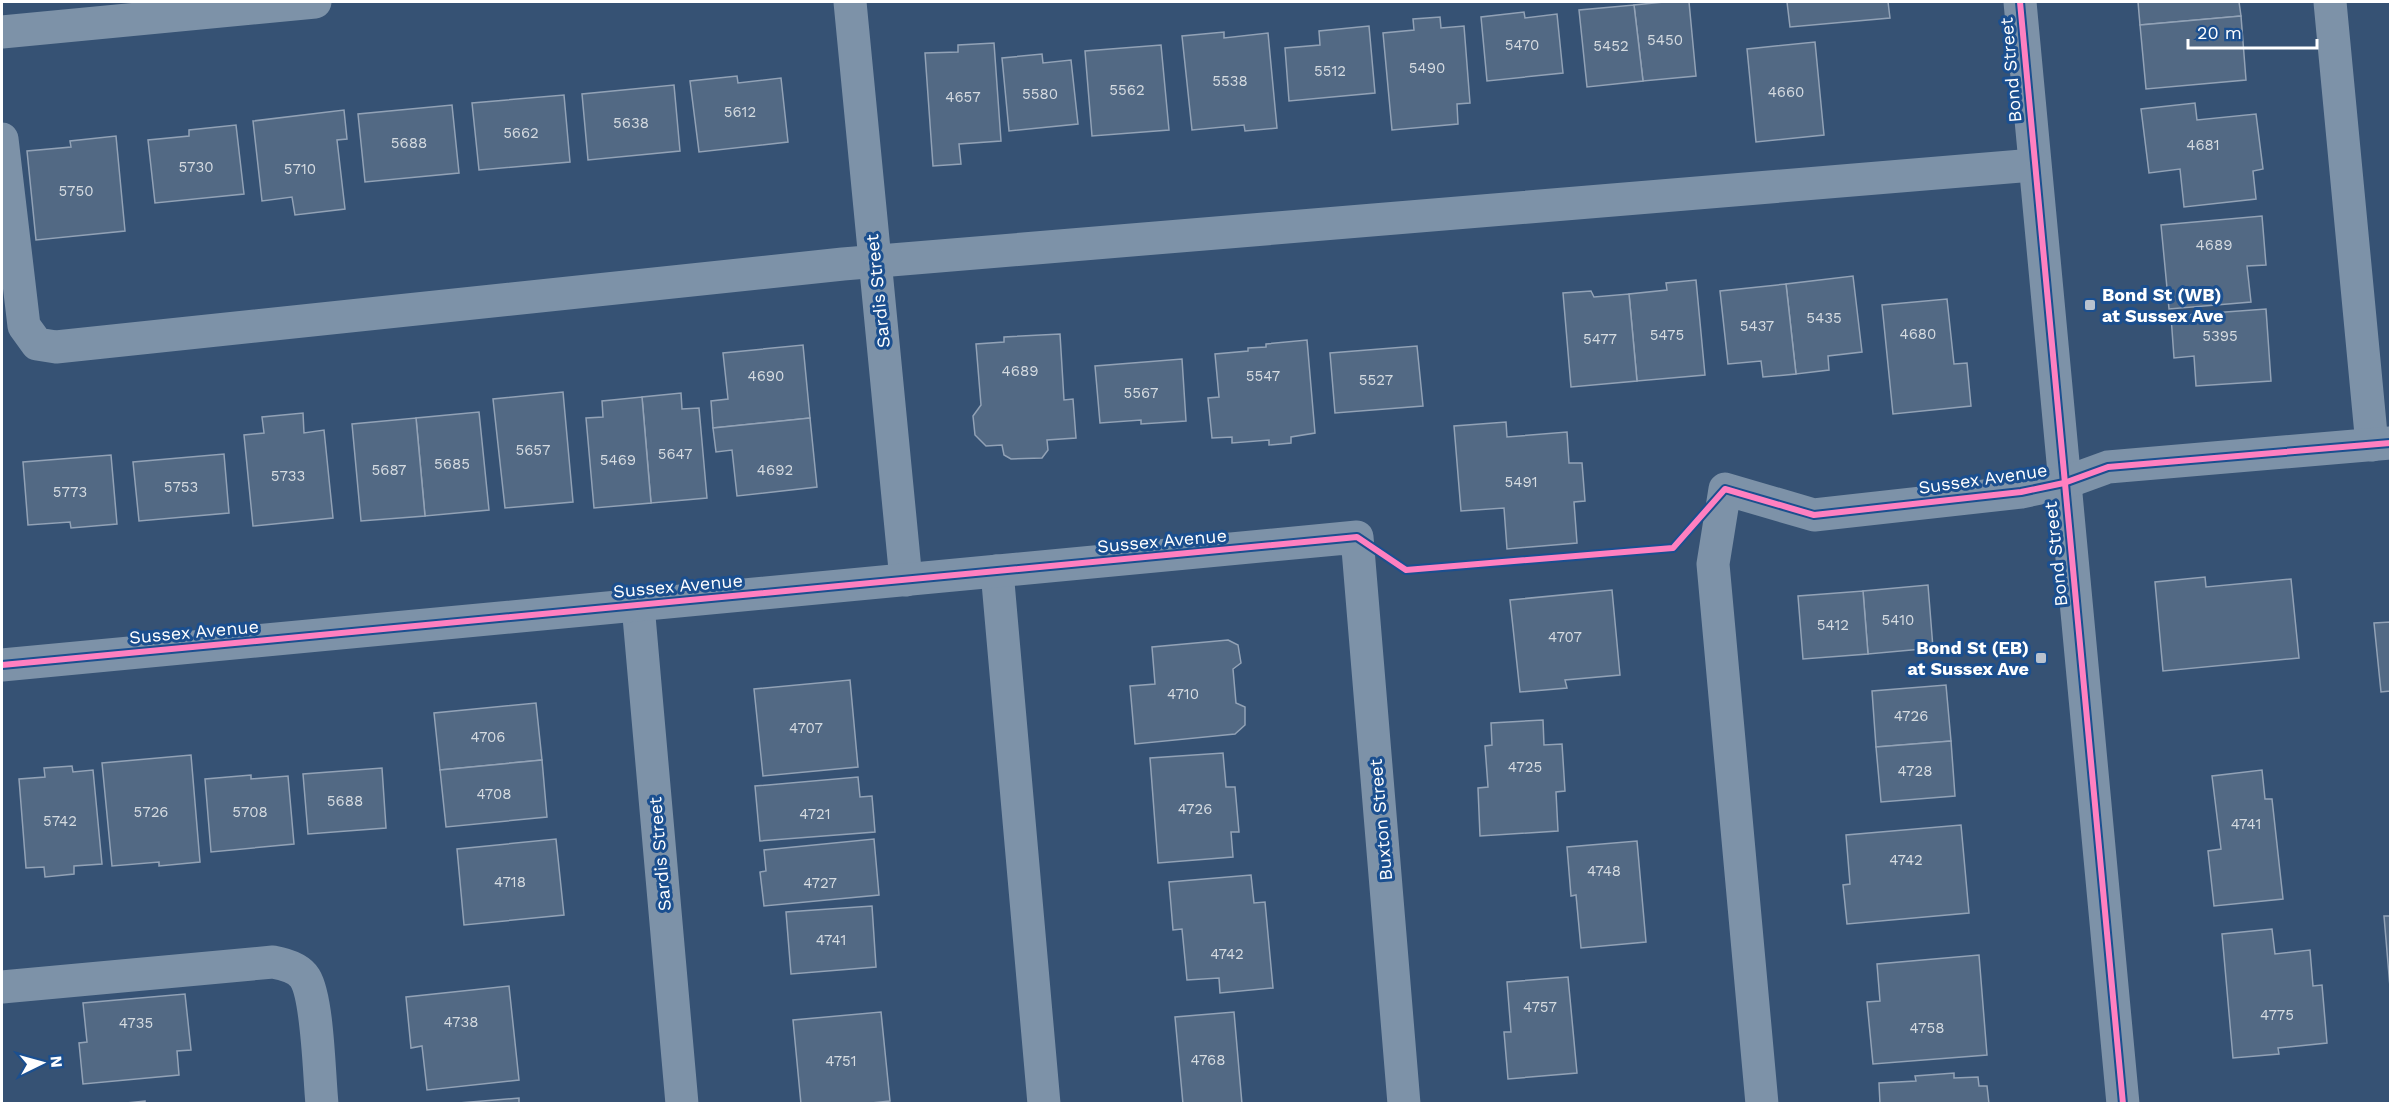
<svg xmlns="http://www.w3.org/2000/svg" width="2392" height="1105" font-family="'Work Sans',sans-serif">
  <rect width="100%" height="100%" fill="#365274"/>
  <g fill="#526984" stroke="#92a2b6" stroke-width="1.5">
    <path d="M1664 2H1689L1696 76 1643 81 1634 5Z"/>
    <path d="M1787 2H1888L1890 18 1790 27Z"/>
    <path d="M2138 2H2239L2241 16 2140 25Z"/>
    <path d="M1634 5 1643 81 1587 87 1579 10Z"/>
    <path d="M1524 12 1525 18 1557 14 1563 73 1487 81 1481 17Z"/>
    <path d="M2241 16 2246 80 2146 89 2140 25Z"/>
    <path d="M1440 17 1441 28 1464 26 1470 103 1457 104 1458 124 1392 130 1383 33 1414 30 1413 19Z"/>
    <path d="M1369 26 1375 93 1289 101 1285 48 1320 45 1319 31Z"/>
    <path d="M1224 32V38L1268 33 1277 128 1245 131 1244 125 1192 130 1182 36Z"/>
    <path d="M1815 42 1824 135 1756 142 1747 49Z"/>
    <path d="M994 43 1001 141 959 144 961 164 933 166 925 53 958 52V45Z"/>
    <path d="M1161 45 1169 130 1092 136 1085 51Z"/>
    <path d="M1042 54 1043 63 1071 60 1078 124 1009 131 1002 58Z"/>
    <path d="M737 76 738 83 781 78 788 142 699 152 690 81Z"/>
    <path d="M674 85 680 151 588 160 582 94Z"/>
    <path d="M564 95 570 162 479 170 472 103Z"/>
    <path d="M2195 103 2197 120 2256 114 2263 169 2253 171 2256 199 2184 207 2180 169 2149 173 2141 109Z"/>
    <path d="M452 105 459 173 365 182 358 114Z"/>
    <path d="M344 110 347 139 337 140 345 209 295 215 292 197 262 201 253 121Z"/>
    <path d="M236 125 244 194 155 203 148 140 189 136V130Z"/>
    <path d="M116 136 125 231 36 240 27 151 71 147 70 141Z"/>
    <path d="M2262 216 2266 265 2247 266 2251 302 2169 309 2161 225Z"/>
    <path d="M1853 276 1862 352 1828 356 1829 370 1796 374 1786 284Z"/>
    <path d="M1696 280 1705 375 1637 381 1629 294 1667 290 1666 283Z"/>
    <path d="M1786 284 1796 374 1763 377 1761 361 1728 364 1720 291Z"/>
    <path d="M1591 291 1594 297 1629 294 1637 381 1571 387 1563 293Z"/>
    <path d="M1947 299 1954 364 1967 363 1971 406 1893 414 1882 305Z"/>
    <path d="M2266 309 2271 381 2196 386 2194 356 2174 358 2171 316Z"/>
    <path d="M1060 334 1064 400 1073 399 1076 438 1047 440 1048 450 1042 458 1011 459 1004 455 1002 445 986 446 975 435 973 416 981 405 976 344 1004 342V337Z"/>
    <path d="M1307 340 1315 433 1291 437V443L1269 445V440L1232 443V437L1212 438 1208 398 1219 397 1215 354 1248 351V348L1266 347V344Z"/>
    <path d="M803 345 810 418 713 428 711 401 728 399 723 353Z"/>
    <path d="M1417 346 1423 406 1335 413 1330 353Z"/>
    <path d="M1182 359 1186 421 1141 424V420L1100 423 1095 366Z"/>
    <path d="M563 392 573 502 505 508 493 399Z"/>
    <path d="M681 393 682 409 699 408 707 498 651 503 642 397Z"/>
    <path d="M642 397 651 503 594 508 586 418 603 417 602 401Z"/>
    <path d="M479 412 489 510 425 516 416 418Z"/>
    <path d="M303 413 304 433 324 430 333 518 253 526 244 435 264 433 262 417Z"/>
    <path d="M416 418 425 516 361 521 352 424Z"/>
    <path d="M810 418 817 487 737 496 732 450 716 452 713 428Z"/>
    <path d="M1506 422 1507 437 1567 432 1569 463H1582L1585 501 1574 502 1577 543 1507 549 1504 508 1461 511 1454 426Z"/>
    <path d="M224 454 229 513 139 521 133 462Z"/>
    <path d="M111 455 117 524 71 528 70 522 28 525 23 462Z"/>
    <path d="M2205 577 2206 587 2291 579 2299 658 2163 671 2155 582Z"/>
    <path d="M1928 585 1933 648 1868 654 1863 591Z"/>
    <path d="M1612 590 1620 675 1565 680 1567 688 1520 692 1510 600Z"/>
    <path d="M1863 591 1868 654 1803 659 1798 596Z"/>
    <path d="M2390 622V691L2381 692 2374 623Z"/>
    <path d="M1228 640 1238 645 1241 663 1233 669 1236 703 1245 707V725L1235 734 1135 744 1130 686 1155 684 1152 647Z"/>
    <path d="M850 680 858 767 763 776 754 689Z"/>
    <path d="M1946 685 1951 741 1876 747 1872 691Z"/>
    <path d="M536 703 542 760 440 770 434 713Z"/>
    <path d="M1543 720 1544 745 1562 744 1565 791 1556 792 1558 831 1480 836 1478 788 1488 787 1485 746 1492 745 1491 723Z"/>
    <path d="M1951 741 1955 796 1881 802 1876 747Z"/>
    <path d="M1223 753 1226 787H1235L1239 832H1231L1233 857 1158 863 1150 758Z"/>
    <path d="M191 755 200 862 159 866V862L112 866 102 763Z"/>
    <path d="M542 760 547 817 446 827 440 770Z"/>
    <path d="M72 766 73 772 93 770 102 864 74 866V874L45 877 44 867 26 868 19 779 45 777 44 768Z"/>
    <path d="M382 768 386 828 308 834 303 774Z"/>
    <path d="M2262 770 2265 799H2272L2283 899 2214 906 2208 851 2221 849 2212 776Z"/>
    <path d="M251 775V779L288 776 294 844 211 852 205 779Z"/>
    <path d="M858 777 860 797 872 796 875 832 760 841 755 786Z"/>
    <path d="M1961 825 1969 913 1847 924 1843 885 1850 884 1846 835Z"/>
    <path d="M556 839 564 915 464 925 457 849Z"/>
    <path d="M874 839 879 895 764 906 760 872 766 871 764 850Z"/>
    <path d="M1637 841 1646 942 1581 948 1576 895 1571 896 1567 847Z"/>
    <path d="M1251 875 1254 903 1265 902 1273 988 1220 993 1219 978 1187 980 1182 929 1173 930 1169 882Z"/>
    <path d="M872 906 876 967 791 974 786 912Z"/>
    <path d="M2384 916H2390V987Z"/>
    <path d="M2272 929 2275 954 2310 950 2313 986 2322 985 2327 1043 2278 1048 2279 1054 2233 1058 2222 934Z"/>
    <path d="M1979 955 1987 1055 1873 1064 1867 1002 1880 1001 1877 964Z"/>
    <path d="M1568 977 1577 1073 1508 1079 1504 1032H1511L1507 982Z"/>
    <path d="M509 986 519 1080 427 1090 422 1046 411 1048 406 997Z"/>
    <path d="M185 994 191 1050 177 1051 179 1075 83 1084 79 1043 87 1042 83 1003Z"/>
    <path d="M881 1012 890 1101 862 1104H801L793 1020Z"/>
    <path d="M1234 1012 1242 1104H1183L1175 1017Z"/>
    <path d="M1954 1073V1078L1978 1077 1979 1086H1987L1989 1104H1880L1879 1083 1916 1081 1915 1076Z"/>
    <path d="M519 1098V1104H459V1103Z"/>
    <path d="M145 1101V1104H116Z"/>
  </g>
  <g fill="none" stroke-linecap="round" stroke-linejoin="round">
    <g stroke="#7d92a8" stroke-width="33">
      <path d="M850 2 906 580"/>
      <path d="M2020 2 2123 1104"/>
      <path d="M2330 2 2372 445"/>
      <path d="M2 32 315 2"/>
      <path d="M2 139 24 326 37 344 56 347 843 264 2034 165"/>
      <path d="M997 571 1044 1104"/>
      <path d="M638 605 682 1104"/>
      <path d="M2 665 1357 537 1404 1104"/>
      <path d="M2 987 273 962C284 964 299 968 305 978 318 999 319 1075 322 1104"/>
      <path d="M1762 1104 1713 564 1725 489 1814 515 2021 492 2064 483 2108 467 2390 443"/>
    </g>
    <g stroke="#1b4f8f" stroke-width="10">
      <g id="cycleway">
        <path d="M2020 2 2123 1104"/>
        <path d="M2 665 1357 537 1406 570 1673 548 1725 489 1814 515 2021 492 2064 483 2108 467 2390 443"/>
      </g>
    </g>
    <use href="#cycleway" stroke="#ff80c0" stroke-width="6"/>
  </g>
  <g fill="#b9c2ce" stroke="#1b4f8f" stroke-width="2">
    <rect x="2084" y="299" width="12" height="12" rx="3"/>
    <rect x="2035" y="652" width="12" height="12" rx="3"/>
  </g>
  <g text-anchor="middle" stroke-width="6" stroke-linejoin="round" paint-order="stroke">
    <g font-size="15" fill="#d4dae0">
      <text x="1665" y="45">5450</text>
      <text x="1522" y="50">5470</text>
      <text x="1611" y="51">5452</text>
      <text x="1427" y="73">5490</text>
      <text x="1330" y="76">5512</text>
      <text x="1230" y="86">5538</text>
      <text x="1127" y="95">5562</text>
      <text x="1786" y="97">4660</text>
      <text x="1040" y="99">5580</text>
      <text x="963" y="102">4657</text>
      <text x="740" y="117">5612</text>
      <text x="631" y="128">5638</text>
      <text x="521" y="138">5662</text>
      <text x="409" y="148">5688</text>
      <text x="2203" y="150">4681</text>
      <text x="196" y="172">5730</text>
      <text x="300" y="174">5710</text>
      <text x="76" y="196">5750</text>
      <text x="2214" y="250">4689</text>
      <text x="1824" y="323">5435</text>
      <text x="1757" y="331">5437</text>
      <text x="1918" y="339">4680</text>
      <text x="1667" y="340">5475</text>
      <text x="2220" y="341">5395</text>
      <text x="1600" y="344">5477</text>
      <text x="1020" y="376">4689</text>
      <text x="766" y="381">4690</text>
      <text x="1263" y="381">5547</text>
      <text x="1376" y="385">5527</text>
      <text x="1141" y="398">5567</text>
      <text x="533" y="455">5657</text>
      <text x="675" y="459">5647</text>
      <text x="618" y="465">5469</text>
      <text x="452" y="469">5685</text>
      <text x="389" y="475">5687</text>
      <text x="775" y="475">4692</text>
      <text x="288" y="481">5733</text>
      <text x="1521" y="487">5491</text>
      <text x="181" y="492">5753</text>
      <text x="70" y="497">5773</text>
      <text x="1898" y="625">5410</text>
      <text x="1833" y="630">5412</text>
      <text x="1565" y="642">4707</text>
      <text x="1183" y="699">4710</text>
      <text x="1911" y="721">4726</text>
      <text x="806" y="733">4707</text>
      <text x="488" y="742">4706</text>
      <text x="1525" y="772">4725</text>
      <text x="1915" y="776">4728</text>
      <text x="494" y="799">4708</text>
      <text x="345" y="806">5688</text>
      <text x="1195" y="814">4726</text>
      <text x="151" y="817">5726</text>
      <text x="250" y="817">5708</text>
      <text x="815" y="819">4721</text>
      <text x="60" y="826">5742</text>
      <text x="2246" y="829">4741</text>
      <text x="1906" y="865">4742</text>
      <text x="1604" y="876">4748</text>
      <text x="510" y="887">4718</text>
      <text x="820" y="888">4727</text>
      <text x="831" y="945">4741</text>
      <text x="1227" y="959">4742</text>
      <text x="1540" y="1012">4757</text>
      <text x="2277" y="1020">4775</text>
      <text x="461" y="1027">4738</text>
      <text x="136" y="1028">4735</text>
      <text x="1927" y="1033">4758</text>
      <text x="1208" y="1065">4768</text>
      <text x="841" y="1066">4751</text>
    </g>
    <g font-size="18" fill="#fff" stroke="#1b4f8f">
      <text transform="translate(2011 70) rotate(-95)" y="6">Bond Street</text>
      <text transform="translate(878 291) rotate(-96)" y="6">Sardis Street</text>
      <text transform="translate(1983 479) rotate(-8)" y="6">Sussex Avenue</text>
      <text transform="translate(1162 541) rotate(-5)" y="6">Sussex Avenue</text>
      <text transform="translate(2056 554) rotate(-96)" y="6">Bond Street</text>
      <text transform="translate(678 586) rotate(-5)" y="6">Sussex Avenue</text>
      <text transform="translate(194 632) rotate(-5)" y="6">Sussex Avenue</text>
      <text transform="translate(1381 820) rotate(-95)" y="6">Buxton Street</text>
      <text transform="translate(660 854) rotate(-95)" y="6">Sardis Street</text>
    </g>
    <g font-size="18" font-weight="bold" fill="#fff" stroke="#1b4f8f" text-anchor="start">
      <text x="2102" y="301">Bond St (WB)<tspan x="2102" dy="21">at Sussex Ave</tspan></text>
      <text x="2029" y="654" text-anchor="end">Bond St (EB)<tspan x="2029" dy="21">at Sussex Ave</tspan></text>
    </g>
  </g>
  <rect width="2392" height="1105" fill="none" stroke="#ffffff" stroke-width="6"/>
  <g transform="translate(42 1063) rotate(85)" stroke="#1b4f8f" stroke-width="4.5" paint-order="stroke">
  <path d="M0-4.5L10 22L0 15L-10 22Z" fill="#ffffff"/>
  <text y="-9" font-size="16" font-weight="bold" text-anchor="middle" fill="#ffffff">N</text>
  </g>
  <path d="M2188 39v9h129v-9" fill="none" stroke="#ffffff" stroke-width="3"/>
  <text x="2197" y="39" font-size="18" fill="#ffffff" stroke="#1b4f8f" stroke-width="4.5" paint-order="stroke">20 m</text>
</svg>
